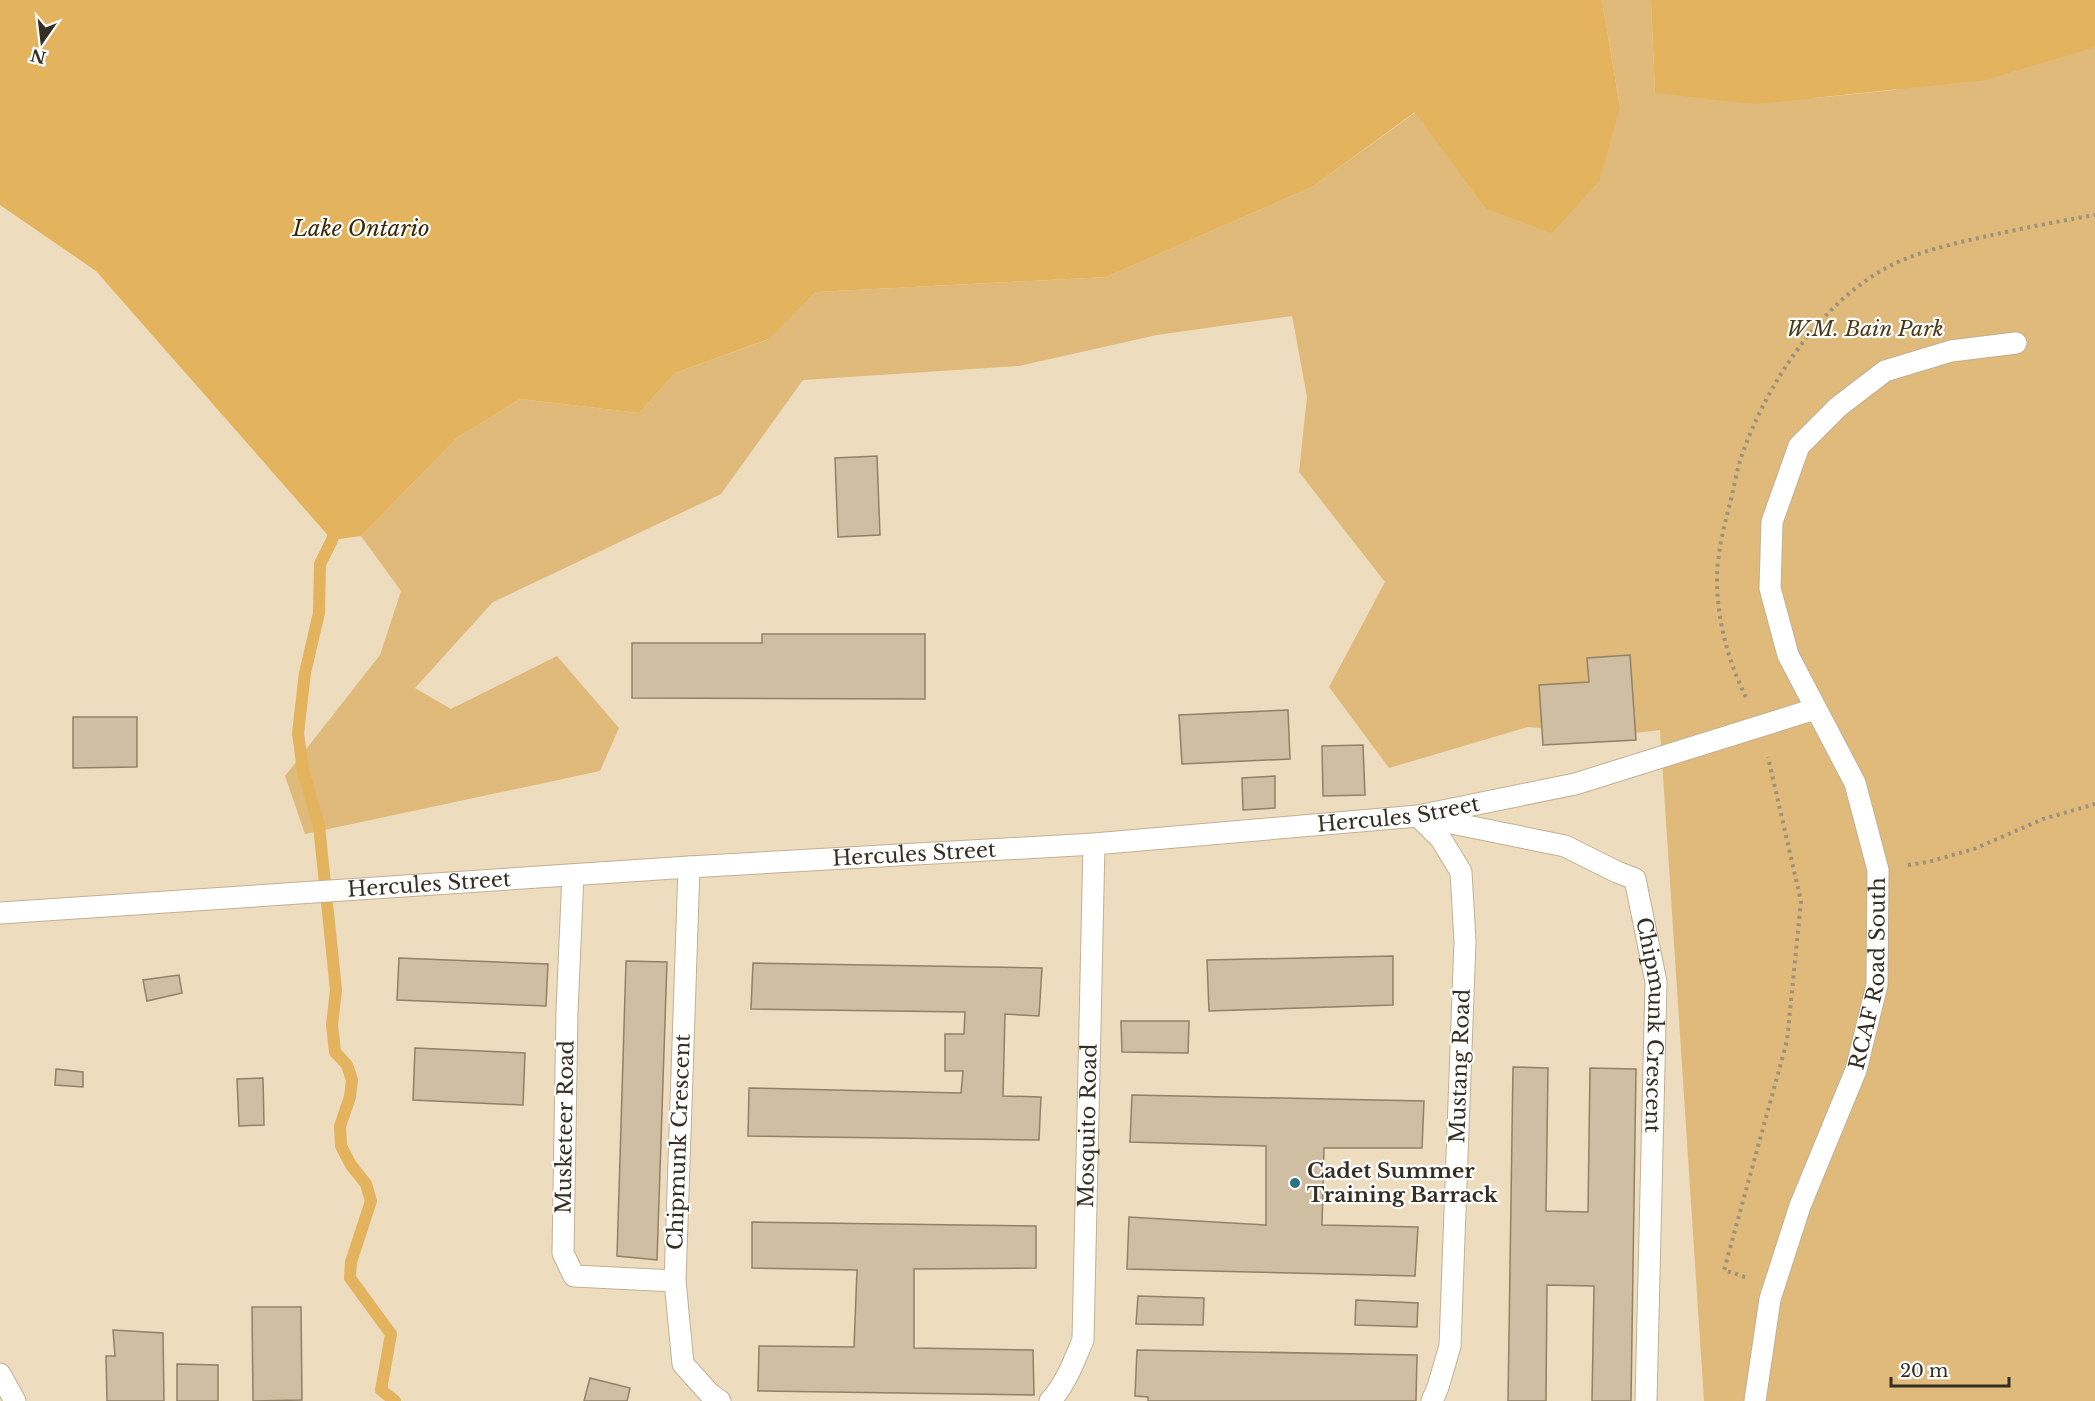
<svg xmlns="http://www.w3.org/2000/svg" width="2095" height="1401" font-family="'Libre Baskerville',serif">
  <rect width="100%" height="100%" fill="#eedcbf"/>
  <path fill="#e0ba7a" d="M1602 0H1651L1655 93 1815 98 1894 90 2095 43V1401H1704L1660 730 1618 735 1528 727 1389 768 1329 687 1385 582 1299 472 1307 397 1292 316 1157 335 1019 366 803 380 721 494 493 602 415 688 451 709 557 656 619 728 600 771 305 834 285 776 380 655 401 591 361 536 458 437 520 399 639 413 675 373 767 340 816 292 1106 277 1312 187 1416 112 1485 208 1620 107Z"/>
  <g fill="#e3b35d">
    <path d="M0 0H1602L1620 107 1599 181 1552 233 1485 208 1415 112 1312 187 1106 277 816 292 769 339 675 373 639 413 520 399 458 437 361 536 332 540 96 271 0 205Z"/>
    <path d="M1651 0H2095V47L1985 80 1756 104 1655 93Z"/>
  </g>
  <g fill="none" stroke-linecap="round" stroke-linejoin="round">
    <path stroke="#e3b35d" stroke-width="12" d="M336 525 332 540 320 564 319 613 305 673 298 733 303 770 319 826 336 990 332 1025 335 1052 347 1065 352 1080 350 1097 340 1126 341 1146 351 1165 366 1184 371 1201 351 1262 350 1278 391 1334 381 1390 395 1401"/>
  </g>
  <g fill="#cfbea1" stroke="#918166" stroke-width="1.5">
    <path d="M877 456 880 535 838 537 835 458Z"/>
    <path d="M762 634H925V699L632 698V643H762Z"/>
    <path d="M1630 655 1636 740 1543 745 1539 685 1589 682 1587 658Z"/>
    <path d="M1288 710 1290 759 1182 764 1179 715Z"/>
    <path d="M73 717H137V767L73 768Z"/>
    <path d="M1363 745 1365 795 1323 796 1322 746Z"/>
    <path d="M1275 776V808L1243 810 1242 778Z"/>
    <path d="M1393 956V1005L1209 1011 1207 960Z"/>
    <path d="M399 958 548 964 546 1006 397 1000Z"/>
    <path d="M626 961 667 962 657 1260 617 1256Z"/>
    <path d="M753 963 1042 968 1039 1016 1005 1014 1003 1096 1041 1097 1039 1140 748 1136 749 1088 961 1093 963 1071H945V1034H964L965 1012 751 1009Z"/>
    <path d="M179 975 182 993 147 1001 143 980Z"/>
    <path d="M1121 1021H1189L1188 1053 1122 1052Z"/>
    <path d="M415 1048 525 1053 523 1105 413 1100Z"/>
    <path d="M1513 1067 1548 1068 1546 1211 1588 1212 1590 1068 1636 1069 1631 1401H1592L1594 1286 1547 1285 1546 1401H1508Z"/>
    <path d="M56 1069 83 1072V1087L55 1085Z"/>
    <path d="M263 1078 264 1125 239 1126 237 1079Z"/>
    <path d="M1132 1095 1424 1101 1422 1148H1324L1322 1225 1418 1227 1415 1276 1127 1269 1129 1217 1266 1225V1146L1130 1142Z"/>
    <path d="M752 1222 1036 1226V1268L914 1269V1348L1033 1350 1034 1395 758 1391 759 1346 854 1347 857 1270 752 1268Z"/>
    <path d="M1138 1296 1204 1298 1203 1325 1136 1324Z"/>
    <path d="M1356 1300 1418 1303 1417 1327 1355 1325Z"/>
    <path d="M252 1307H301L302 1400 253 1401Z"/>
    <path d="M113 1330 163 1333 164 1401H107L106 1356H115Z"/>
    <path d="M1137 1350 1417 1355 1416 1401H1148V1397L1135 1396Z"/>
    <path d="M177 1364 218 1365V1401H177Z"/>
    <path d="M590 1378 630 1388 627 1401H584Z"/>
  </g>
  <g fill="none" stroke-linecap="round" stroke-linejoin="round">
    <g stroke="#c2b094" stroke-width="23">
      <g id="lane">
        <path d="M1418 816 1441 839 1461 872 1465 941 1450 1346 1438 1387 1432 1401"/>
        <path id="s1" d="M1427 818 1565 846 1617 872 1635 879 1656 982 1646 1401"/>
        <path d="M689 867 675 1281 683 1364 709 1393 720 1401"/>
        <path d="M573 875 567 1011 563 1253 574 1276 675 1281"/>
        <path id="s2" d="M0 913 689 867 1094 844 1418 816 1575 784 1815 709"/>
        <path d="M0 1374 15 1401"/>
        <path id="s3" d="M1050 1401C1066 1384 1074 1361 1083 1340L1094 844"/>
        <path id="s4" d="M1755 1401 1770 1299 1800 1206 1856 1070 1877 985 1878 870 1855 783 1788 655 1770 588 1772 522 1799 446 1838 407 1885 371 1951 351 2016 343"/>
      </g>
    </g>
    <g stroke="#9f927c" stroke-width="4" stroke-dasharray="3 4.5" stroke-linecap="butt">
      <path d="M1746 697C1728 661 1717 620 1717 579 1717 553 1724 527 1730 503 1734 488 1736 473 1741 458 1765 387 1817 307 1884 269 1911 254 1944 246 1974 239 2014 230 2054 222 2095 215"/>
      <path d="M1908 865 1928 862 1974 849 2043 819 2095 804"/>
      <path d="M1745 1277 1724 1270 1787 1041 1801 901 1768 757"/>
    </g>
    <use href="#lane" stroke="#fff" stroke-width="21"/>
  </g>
  <circle fill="#2b737d" stroke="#fff" stroke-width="2" cx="1295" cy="1183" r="6"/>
  <g text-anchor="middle" stroke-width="4.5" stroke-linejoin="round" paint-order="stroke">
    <g font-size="21" font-style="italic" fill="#4d3915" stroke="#fff">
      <text x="1865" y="336">W.M. Bain Park</text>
    </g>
    <g font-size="21" fill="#352e23" stroke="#fff">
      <text dy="7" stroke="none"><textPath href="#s2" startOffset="1402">Hercules Street</textPath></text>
      <text dy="7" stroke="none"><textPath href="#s2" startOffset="916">Hercules Street</textPath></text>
      <text dy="7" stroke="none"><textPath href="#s2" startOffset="430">Hercules Street</textPath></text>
      <text dy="7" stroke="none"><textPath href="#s4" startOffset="446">RCAF Road South</textPath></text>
      <text dy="7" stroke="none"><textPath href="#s1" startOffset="366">Chipmunk Crescent</textPath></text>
      <text transform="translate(1460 1066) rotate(-88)" y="7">Mustang Road</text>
      <text transform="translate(565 1127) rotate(-89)" y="7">Musketeer Road</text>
      <text dy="7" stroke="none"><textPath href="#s3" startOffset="284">Mosquito Road</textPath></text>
      <text transform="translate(679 1142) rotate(-88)" y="7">Chipmunk Crescent</text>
    </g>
    <g font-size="21" font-weight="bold" fill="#352e23" stroke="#fff" text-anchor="start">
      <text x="1307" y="1178">Cadet Summer<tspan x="1307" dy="24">Training Barrack</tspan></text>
    </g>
    <g font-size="22" font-style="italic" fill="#3c2902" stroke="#fff">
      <text x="361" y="236">Lake Ontario</text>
    </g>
  </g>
  <g transform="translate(42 42) rotate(194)" stroke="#ffffff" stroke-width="4.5" paint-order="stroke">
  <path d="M0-4.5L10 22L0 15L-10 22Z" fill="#352e23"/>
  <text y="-9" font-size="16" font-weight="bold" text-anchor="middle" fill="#352e23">N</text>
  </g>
  <path d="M1891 1377v9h118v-9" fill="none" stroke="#352e23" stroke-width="3"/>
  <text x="1900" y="1377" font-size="18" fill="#352e23" stroke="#ffffff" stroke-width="4.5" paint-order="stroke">20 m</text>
</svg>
